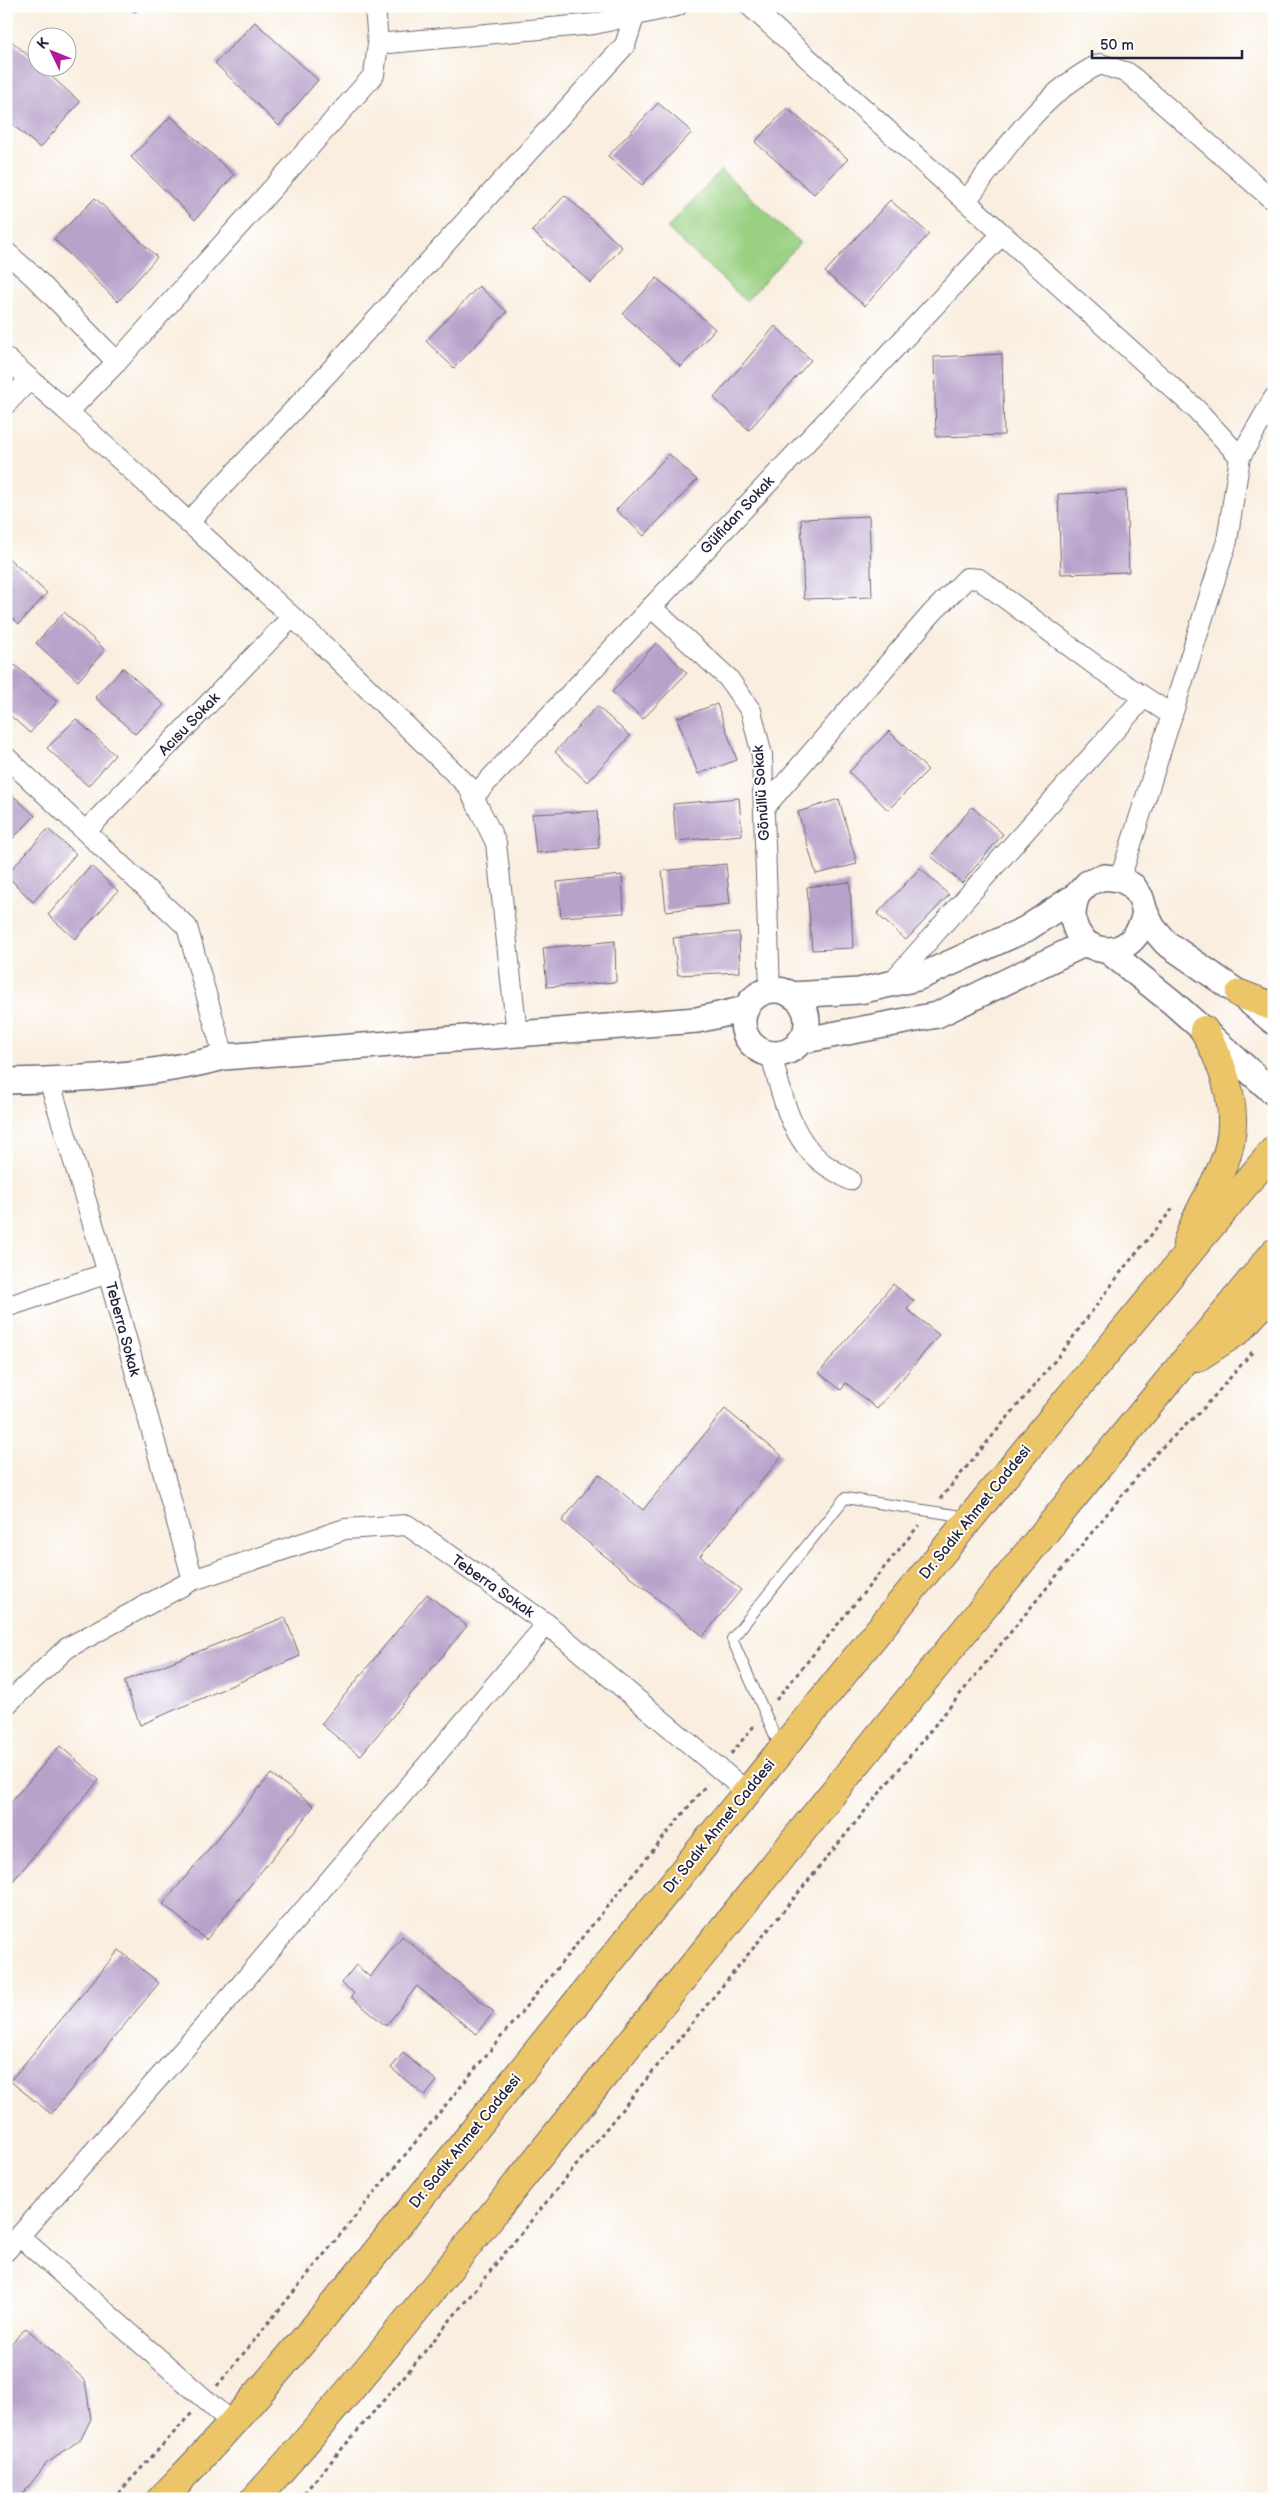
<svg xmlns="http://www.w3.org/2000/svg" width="1280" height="2505" font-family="'Balsamiq Sans',sans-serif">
  <rect width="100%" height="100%" fill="#fff"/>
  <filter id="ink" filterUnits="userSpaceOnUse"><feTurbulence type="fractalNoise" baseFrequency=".02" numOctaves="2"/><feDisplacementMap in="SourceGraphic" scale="10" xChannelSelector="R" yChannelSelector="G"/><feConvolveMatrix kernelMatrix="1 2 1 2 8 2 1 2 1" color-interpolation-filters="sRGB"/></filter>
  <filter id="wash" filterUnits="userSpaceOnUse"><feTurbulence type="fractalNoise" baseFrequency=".0096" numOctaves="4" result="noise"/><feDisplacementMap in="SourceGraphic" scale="20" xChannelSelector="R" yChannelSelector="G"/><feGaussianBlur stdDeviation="1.12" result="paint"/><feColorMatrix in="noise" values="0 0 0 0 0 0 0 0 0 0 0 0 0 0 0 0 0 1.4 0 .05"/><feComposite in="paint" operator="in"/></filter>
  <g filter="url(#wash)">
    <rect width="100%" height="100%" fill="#f9eedf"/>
    <path fill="#99d082" stroke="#5e795e" d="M721 170 800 243 746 301 667 228Z"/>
    <g id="blocks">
      <g fill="#b7a2ca">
        <path d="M119 6H138L136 12Z"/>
        <path d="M255 22 318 80 279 126 215 63Z"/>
        <path d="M9 39 38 64V68H42L80 102 40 148 6 119V42Z"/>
        <path d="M658 103 692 132 642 185 608 156Z"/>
        <path d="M787 108 848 159 814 194 755 142Z"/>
        <path d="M171 116 234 175 195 220 131 157Z"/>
        <path d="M565 195 622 247 591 283 532 231Z"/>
        <path d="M95 198 157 257 118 302 54 239Z"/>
        <path d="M890 200 929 234 865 306 825 272Z"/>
        <path d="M657 278 715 329 681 367 623 314Z"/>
        <path d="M479 286 507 312 454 368 426 341Z"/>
        <path d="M775 326 811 360 749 430 714 398Z"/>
        <path d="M1002 354 1004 435 936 437 934 357Z"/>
        <path d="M669 454 697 480 644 536 616 510Z"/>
        <path d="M1126 491 1129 572 1061 574 1058 494Z"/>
        <path d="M869 516 872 597 804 599 801 519Z"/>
        <path d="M6 556 47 593 19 624 6 613Z"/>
        <path d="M64 612 105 650 78 681 36 643Z"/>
        <path d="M656 643 687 673 643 719 612 692Z"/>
        <path d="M15 665 57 702 30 733 6 712V675Z"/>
        <path d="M123 668 164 705 135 734 95 697Z"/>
        <path d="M717 704 737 760 698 774 677 718Z"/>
        <path d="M597 706 630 736 587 782 555 752Z"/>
        <path d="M76 719 115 755 88 786 47 748Z"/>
        <path d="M889 731 928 770 888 810 849 772Z"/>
        <path d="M8 791 35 816 6 845V793Z"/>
        <path d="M739 798 742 835 676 841 673 804Z"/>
        <path d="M839 799 857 864 816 874 798 812Z"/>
        <path d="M972 807 1003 834 962 883 931 856Z"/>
        <path d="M597 811 599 848 536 853 532 814Z"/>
        <path d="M48 829 76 854 33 902 6 875Z"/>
        <path d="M726 864 730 904 666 911 662 871Z"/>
        <path d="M91 866 118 891 75 939 48 915Z"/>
        <path d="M920 868 949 895 906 940 877 914Z"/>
        <path d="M622 875 624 913 561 917 557 882Z"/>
        <path d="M850 882 853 948 812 950 807 887Z"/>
        <path d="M739 932 740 972 678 975 673 938Z"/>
        <path d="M615 941 616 982 547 987 543 948Z"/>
        <path d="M893 1284 914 1301 907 1309 939 1335 877 1409 846 1383 841 1390 819 1373Z"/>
        <path d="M725 1409 782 1456 700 1556 741 1590 703 1636 562 1521 599 1474 643 1510Z"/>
        <path d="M427 1594 467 1626 360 1756 321 1724Z"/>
        <path d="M285 1617 300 1656 140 1725 124 1681Z"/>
        <path d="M60 1746 99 1780 6 1889V1807Z"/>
        <path d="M271 1774 314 1806 206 1940 163 1904Z"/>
        <path d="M402 1936 494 2012 476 2034 417 1986 386 2026 351 1997 354 1993 341 1983 356 1965 370 1977Z"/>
        <path d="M119 1950 159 1983 51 2114 10 2081Z"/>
        <path d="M403 2053 437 2081 425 2096 391 2068Z"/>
        <path d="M26 2328 85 2380 91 2419 81 2439 46 2464 19 2499H6V2349Z"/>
      </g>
    </g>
  </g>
  <g filter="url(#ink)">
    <use href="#blocks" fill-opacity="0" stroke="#6d6974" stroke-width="1"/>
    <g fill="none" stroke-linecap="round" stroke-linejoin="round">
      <g stroke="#6d6974" stroke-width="12">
        <path id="service" d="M780 1747 732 1639 845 1498 968 1517"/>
      </g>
      <g stroke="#6d6974" stroke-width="22">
        <g id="minor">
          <path d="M750 6 1197 410 1240 457"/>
          <path d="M378 44 594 24 677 6"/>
          <path d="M966 201C1004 151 1042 92 1100 64L1128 73 1274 201"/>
          <path d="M6 252 34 277 117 362"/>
          <path d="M6 358 68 412 323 645 468 786 496 843 517 1034"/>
          <path d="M6 404 30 379"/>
          <path d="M68 412 117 362 374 75 378 44 375 6"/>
          <path d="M188 523 330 371 625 45 635 14"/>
          <path d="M651 607 728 678 751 711 762 755 770 991"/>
          <path d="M6 757 187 927 224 1057"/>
          <path d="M473 797 1002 234"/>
          <path d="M764 808 932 613 967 578 979 579 1099 668 1172 715"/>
          <path d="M86 831 292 617"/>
          <path d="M1120 879 1227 541 1240 457 1274 398"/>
          <path d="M891 983 1144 697"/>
          <path d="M771 1054C781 1092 790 1139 824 1164 832 1170 842 1175 850 1180"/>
          <path d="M49 1080 108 1273 193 1580"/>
          <path d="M6 1307 108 1273"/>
          <path d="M6 1705 67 1648 193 1580 345 1529 407 1525 547 1624 747 1792"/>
          <path d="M19 2236 233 2424"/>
          <path d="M6 2251 231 1996 547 1624"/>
        </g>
      </g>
      <g stroke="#6d6974" stroke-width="28">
        <g id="tertiary">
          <path d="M1077 895C1055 953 1134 975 1145 912"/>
          <path d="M1107 950 1172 1002 1274 1093"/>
          <circle cx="775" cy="1022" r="32"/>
          <path d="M791 995 859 991 917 978 1026 929 1077 895 1088 883 1104 877 1120 879 1133 886 1141 898 1145 912 1153 928 1166 943 1240 994 1274 1022"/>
          <path d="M800 1041 937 1015 1086 943"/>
          <path d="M6 1081C76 1080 157 1075 224 1057L697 1020 746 1009"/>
        </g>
      </g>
      <g stroke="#6d6974" stroke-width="30">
        <g id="primary">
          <path d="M1240 994 1274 1007"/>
          <path d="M1187 1244C1195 1215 1212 1192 1223 1165 1243 1119 1227 1072 1204 1030"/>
          <path d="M1198 1357 1238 1331 1274 1292"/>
          <path d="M161 2499C215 2445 264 2387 313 2329 402 2223 486 2114 573 2007 805 1720 1037 1434 1274 1150"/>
          <path d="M255 2499C380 2361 492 2213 610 2068 831 1796 1050 1523 1274 1253"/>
        </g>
      </g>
      <g stroke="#6d6974" stroke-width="3" stroke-dasharray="4 4" stroke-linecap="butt">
        <path d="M940 1499 1062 1352 1124 1268 1174 1207"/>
        <path d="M776 1700 919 1525"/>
        <path d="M731 1754 754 1726"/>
        <path d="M217 2386 707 1784"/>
        <path d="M113 2499 192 2413"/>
        <path d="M299 2499 412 2367 1159 1450 1204 1408 1254 1350"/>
      </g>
      <use href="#service" stroke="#fff" stroke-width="10"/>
      <use href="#minor" stroke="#fff" stroke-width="20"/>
      <use href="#tertiary" stroke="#fff" stroke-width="25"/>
      <use href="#primary" stroke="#edc569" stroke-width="28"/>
    </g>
  </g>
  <g text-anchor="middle" stroke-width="4" stroke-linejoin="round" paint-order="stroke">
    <g font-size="15" fill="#22223b" stroke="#fff">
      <text transform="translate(737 515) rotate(-47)" y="5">Gülfidan Sokak</text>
      <text transform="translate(189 724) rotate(-46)" y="5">Acısu Sokak</text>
      <text transform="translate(761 793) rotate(-94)" y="5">Gönüllü Sokak</text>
      <text transform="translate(123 1329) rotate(75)" y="5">Teberra Sokak</text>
      <text transform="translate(975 1512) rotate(-51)" y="5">Dr. Sadık Ahmet Caddesi</text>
      <text transform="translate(493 1586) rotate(35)" y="5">Teberra Sokak</text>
      <text transform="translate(719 1826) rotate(-51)" y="5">Dr. Sadık Ahmet Caddesi</text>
      <text transform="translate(465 2141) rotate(-51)" y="5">Dr. Sadık Ahmet Caddesi</text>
    </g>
  </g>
  <rect width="1280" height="2505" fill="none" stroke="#fff" stroke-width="25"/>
  <g transform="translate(52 52) rotate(313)"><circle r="24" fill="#ffffff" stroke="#a7a7b1"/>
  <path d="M0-4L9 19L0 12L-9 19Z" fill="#b5179e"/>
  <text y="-8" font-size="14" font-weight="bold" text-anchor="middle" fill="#22223b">K</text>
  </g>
  <path d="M1092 50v8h150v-8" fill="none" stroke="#22223b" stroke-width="2.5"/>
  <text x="1100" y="50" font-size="15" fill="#22223b" stroke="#ffffff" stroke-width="4" paint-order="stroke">50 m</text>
</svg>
